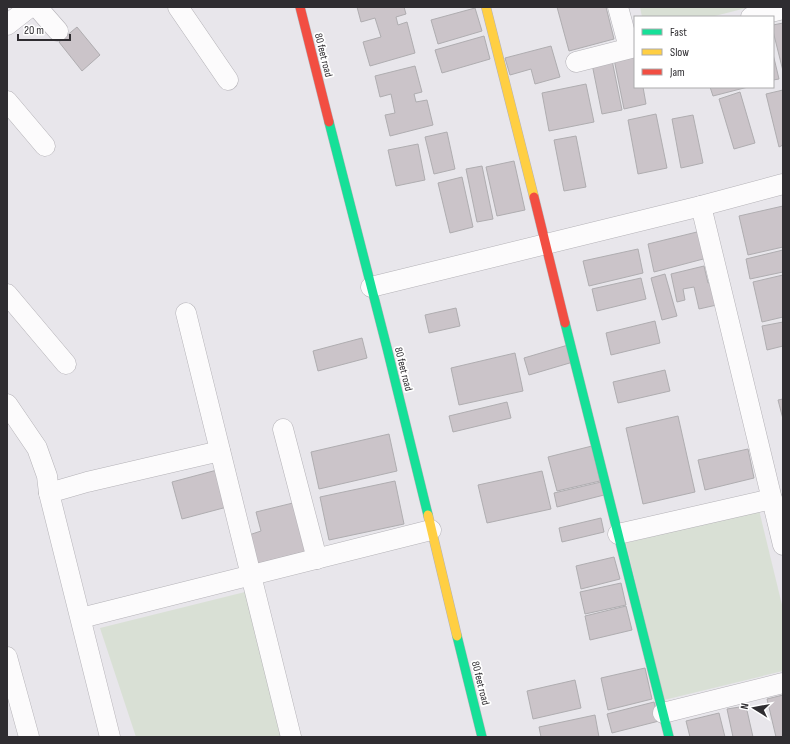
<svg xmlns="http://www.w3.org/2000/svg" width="790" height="744" font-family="'Sofia Sans Condensed',sans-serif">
  <rect width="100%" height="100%" fill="#e8e6eb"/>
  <g fill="#d9e0d5">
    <path d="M640 7H750L711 17H642Z"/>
    <path d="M759 510 783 609V671L664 700 626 543Z"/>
    <path d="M253 590 302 737H136L100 628Z"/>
  </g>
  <g fill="#cbc4c9" stroke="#afadb0">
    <path d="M357 7H404L406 14 396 17 398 25 407 22 415 53 370 66 363 42 381 37 375 18 361 22Z"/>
    <path d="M557 7H606L614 39 569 51Z"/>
    <path d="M475 8 482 31 438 44 431 20Z"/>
    <path d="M783 23V71L773 31V25Z"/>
    <path d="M77 27 100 55 82 71 59 42Z"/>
    <path d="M484 36 490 59 442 73 435 50Z"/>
    <path d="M551 46 560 77 535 84 531 69 510 75 505 58Z"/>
    <path d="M773 54 779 79 773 80Z"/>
    <path d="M635 55V87H643L646 104 624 109 614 59Z"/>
    <path d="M612 60 622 110 602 114 592 64Z"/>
    <path d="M415 66 422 92 414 94 416 102 427 100 433 125 390 136 385 115 395 113 391 94 380 97 375 76Z"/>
    <path d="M586 84 594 122 549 131 542 93Z"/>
    <path d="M710 87H748L713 96Z"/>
    <path d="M783 90V145L779 147 766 94Z"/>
    <path d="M740 92 755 143 734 149 719 99Z"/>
    <path d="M656 114 667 168 638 174 628 120Z"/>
    <path d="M693 115 703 163 681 168 672 119Z"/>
    <path d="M447 132 455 169 434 174 425 137Z"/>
    <path d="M576 136 586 187 564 191 554 140Z"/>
    <path d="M418 144 425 180 396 186 388 150Z"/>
    <path d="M514 161 525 210 497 216 486 167Z"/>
    <path d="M482 166 493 219 477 222 466 169Z"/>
    <path d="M462 177 473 227 450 233 438 183Z"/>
    <path d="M783 206V247L748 255 739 216Z"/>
    <path d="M701 231 707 258 654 272 648 244Z"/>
    <path d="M638 249 643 273 589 286 583 261Z"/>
    <path d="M783 250V272L750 279 746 259Z"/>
    <path d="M704 266 708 283 716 281 721 304 699 309 694 287 683 289 685 300 677 302 671 274Z"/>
    <path d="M665 274 677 316 662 320 651 278Z"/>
    <path d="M783 275V317L762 322 753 282Z"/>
    <path d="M641 278 646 299 597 311 592 289Z"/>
    <path d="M456 308 460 326 429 333 425 315Z"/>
    <path d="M655 321 660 343 611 355 606 333Z"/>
    <path d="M783 322V346L767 350 762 326Z"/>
    <path d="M362 338 367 358 318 371 313 351Z"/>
    <path d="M568 345 573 362 529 375 524 358Z"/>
    <path d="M515 353 523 391 459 405 451 368Z"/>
    <path d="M665 370 670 391 618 403 613 382Z"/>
    <path d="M783 399V419L778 400Z"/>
    <path d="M507 402 511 418 453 432 449 416Z"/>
    <path d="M678 416 695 492 643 504 626 428Z"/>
    <path d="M389 434 397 471 319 489 311 452Z"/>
    <path d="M592 446 600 481 557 491 548 457Z"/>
    <path d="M748 449 754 478 705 490 698 460Z"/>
    <path d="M217 470 227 507 182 519 172 482Z"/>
    <path d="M542 471 551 509 487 523 478 485Z"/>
    <path d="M395 481 404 524 329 540 320 497Z"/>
    <path d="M601 482 604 495 557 507 554 493Z"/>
    <path d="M297 502 308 551 256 564 249 535 261 531 256 512Z"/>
    <path d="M601 518 604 532 562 542 559 528Z"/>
    <path d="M614 557 620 579 581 589 576 566Z"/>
    <path d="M621 583 626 605 585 614 580 592Z"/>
    <path d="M626 606 632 630 590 640 585 616Z"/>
    <path d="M645 668 652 699 608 710 601 678Z"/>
    <path d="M575 680 581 708 533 719 527 691Z"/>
    <path d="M783 695V737H776L767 699Z"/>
    <path d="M654 702 659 721 612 733 607 714Z"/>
    <path d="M746 706 753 737H733L727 709Z"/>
    <path d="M719 713 725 737H690L686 721Z"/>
    <path d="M595 715 599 737H541L539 727Z"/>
  </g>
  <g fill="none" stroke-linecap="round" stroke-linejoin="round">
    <g stroke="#b4b2b7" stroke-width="21">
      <g id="street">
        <path d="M37 7 58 31"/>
        <path d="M178 7 228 80"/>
        <path d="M618 7 629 48"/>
        <path d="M751 17 783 9"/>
        <path d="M7 25 30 7"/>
        <path d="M576 62 635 47"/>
        <path d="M7 101 45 146"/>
        <path d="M701 206 783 545"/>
        <path d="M371 287 701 206 783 184"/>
        <path d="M7 294 66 364"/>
        <path d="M186 313 291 737"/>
        <path d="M7 404 37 448 47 476 49 493"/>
        <path d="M283 429 317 559"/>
        <path d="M618 534 772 499"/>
        <path d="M81 618 431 530"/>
        <path d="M7 657 29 737"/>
        <path d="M663 713 783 683"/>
        <path d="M110 737 49 493 87 482 220 451"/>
      </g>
    </g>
    <g stroke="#b4b2b7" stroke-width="10">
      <g id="fast">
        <path d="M329 122 387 348 428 515"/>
        <path d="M565 323 669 737"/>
        <path d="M457 636 482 737"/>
      </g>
    </g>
    <g stroke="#b4b2b7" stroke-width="10">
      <g id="slow">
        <path d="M486 7 534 197"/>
        <path d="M428 515 457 636"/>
      </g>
    </g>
    <g stroke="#b4b2b7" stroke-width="10">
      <g id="jam">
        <path d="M300 7 329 122"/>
        <path d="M534 197 565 323"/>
      </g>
    </g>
    <use href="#street" stroke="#fcfbfc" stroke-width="20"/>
    <use href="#fast" stroke="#16e098" stroke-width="9"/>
    <use href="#slow" stroke="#ffcf43" stroke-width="9"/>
    <use href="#jam" stroke="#f24e42" stroke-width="9"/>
  </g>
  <g text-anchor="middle" stroke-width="3.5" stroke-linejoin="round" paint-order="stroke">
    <g font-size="11" fill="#2f2d31" stroke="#fff">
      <text transform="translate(324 55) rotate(76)" y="4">80 feet road</text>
      <text transform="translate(404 369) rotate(76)" y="4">80 feet road</text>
      <text transform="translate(481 683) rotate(76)" y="4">80 feet road</text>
    </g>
  </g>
  <rect width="790" height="744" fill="none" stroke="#2f2d31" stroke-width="16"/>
  <rect x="634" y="16" width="140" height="72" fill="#ffffff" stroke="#acabad"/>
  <rect x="642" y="29" width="20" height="6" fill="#16e098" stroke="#acabad"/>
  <text x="670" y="36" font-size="12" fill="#2f2d31">Fast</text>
  <rect x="642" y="49" width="20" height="6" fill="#ffcf43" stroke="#acabad"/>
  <text x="670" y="56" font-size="12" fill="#2f2d31">Slow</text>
  <rect x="642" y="69" width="20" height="6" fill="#f24e42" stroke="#acabad"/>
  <text x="670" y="76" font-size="12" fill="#2f2d31">Jam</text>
  <g transform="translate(754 708) rotate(281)" stroke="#ffffff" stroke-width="3" paint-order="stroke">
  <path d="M0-3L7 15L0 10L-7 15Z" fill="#2f2d31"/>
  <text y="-6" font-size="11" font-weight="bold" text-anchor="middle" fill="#2f2d31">N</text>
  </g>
  <path d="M18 34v6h52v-6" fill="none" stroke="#2f2d31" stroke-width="2"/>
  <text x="24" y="34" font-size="12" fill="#2f2d31" stroke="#ffffff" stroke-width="3" paint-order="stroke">20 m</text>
</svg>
